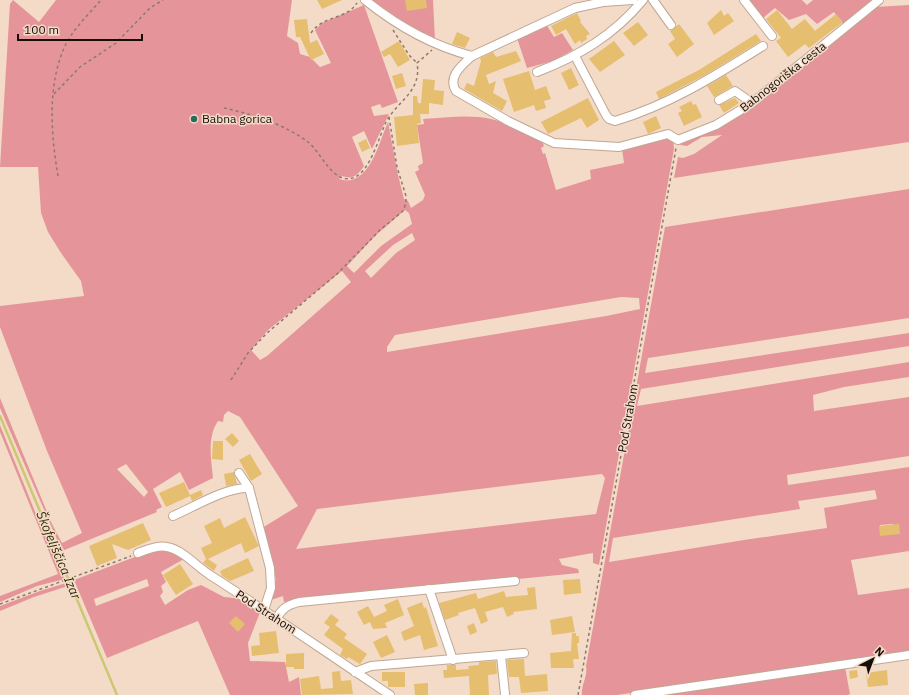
<svg xmlns="http://www.w3.org/2000/svg" width="909" height="695" font-family="'IBM Plex Sans',sans-serif">
  <rect width="100%" height="100%" fill="#f4dbc7"/>
  <g fill="#e5959a" fill-rule="evenodd">
    <path d="M13 0 39 22 56 0H292L287 36 298 43 300 54 310 57 320 67 331 63 315 30 322 23 364 5 398 102 382 108 380 104 371 107 374 116 389 114 372 149 364 131 352 137 364 166C358 175 353 180 342 176L339 179C369 189 379 142 388 122L398 175 404 199 408 201 411 208 423 200 425 195 415 172 419 170 418 166 423 163 417 125 424 124 423 119C445 118 469 114 491 119 509 123 525 133 542 141L544 146 541 148 543 154 545 153 556 190 591 179 590 170 624 163 622 149 664 137 673 140 674 148 672 160 599 565 593 563V553L559 559 562 565 578 569 579 573 284 602 283 596 271 600 276 579 262 528 298 506 240 417 228 411 224 415 223 422 218 421C207 437 211 459 213 478L189 490 180 472 153 489 162 507 156 510 157 512 62 551 0 408V398L52 524 62 543 82 533 47 451 0 327V306L84 296 81 281 61 253 48 232 41 213 38 167H0L10 4ZM405 210 409 213 412 224 381 246 354 273 347 266 376 235ZM412 233 415 240 396 253 371 278 365 271 393 245ZM342 271 351 282 267 356 260 360 251 350 268 330ZM621 297 639 298 640 309 606 316 387 352V347L395 335ZM126 464 148 492 144 497 117 469ZM602 474 605 478 596 514 296 549 317 509Z"/>
    <path d="M370 0H433L435 40 397 19Z"/>
    <path d="M748 0H802L807 5 813 0H877L844 26 834 12 817 24 806 14 789 20 775 8 763 18Z"/>
    <path d="M909 5V142L674 178 678 157 683 158 694 154 722 135 702 137 687 146 680 145 683 141 728 122 763 97 875 7Z"/>
    <path d="M546 24 554 37 562 33 573 50 553 61 527 68 517 38Z"/>
    <path d="M909 189V318L648 358 645 373 909 333V346L641 389 637 406 909 362V377L844 387 813 395 814 411 909 397V456L787 475 788 485 909 467V551L851 560 858 595 909 588V653L617 695H582C581 684 588 677 586 666L665 227ZM875 490 877 499 824 508 827 528 744 540 609 562 613 538 800 509 798 501ZM893 524 895 531 881 534 880 525Z"/>
    <path d="M0 425 38 519 65 579 37 586 0 602V596L58 574 0 432Z"/>
    <path d="M167 549 184 559 161 572 166 582 161 586 163 592 160 596 165 605 188 590 201 585 224 597 244 599 261 610 248 643 250 661 285 662 289 682 299 677 301 695H230L198 621 107 658 74 580 140 555ZM147 579 149 586 96 606 94 599Z"/>
    <path d="M66 583 68 586 34 597 0 611V606L40 591Z"/>
    <path d="M845 667 850 694 848 695H658Z"/>
  </g>
  <g fill="none" stroke-linecap="round" stroke-linejoin="round">
    <path stroke="#cbc873" stroke-width="2.5" d="M0 416 117 695"/>
  </g>
  <g fill="#e5be70">
    <path d="M317 0H342L322 9Z"/>
    <path d="M405 0H426L427 8 407 11Z"/>
    <path d="M721 10 724 16 728 13 734 21 714 35 707 23Z"/>
    <path d="M777 10 792 29 805 19 815 31 836 14 843 22 809 48 805 44 788 57 776 41 781 38 766 19Z"/>
    <path d="M577 13 581 21 580 22 590 34 586 36 587 39 581 43 580 40 575 44 566 29 556 35 551 26Z"/>
    <path d="M307 19 310 43 317 40 324 54 311 60 300 37H296L294 20Z"/>
    <path d="M638 22 648 35 634 46 623 33Z"/>
    <path d="M679 24 694 44 677 57 668 44 675 39 670 31Z"/>
    <path d="M457 32 470 38 465 48 452 44Z"/>
    <path d="M756 34 761 41 707 74 659 99 656 92 699 70Z"/>
    <path d="M399 41 410 60 398 67 390 54 384 57 381 52Z"/>
    <path d="M614 41 625 55 600 72 589 59Z"/>
    <path d="M516 51 521 61 486 75 489 84 496 81 493 93 507 101 502 111 464 89 467 83 474 86 481 61 480 58 493 52 496 57Z"/>
    <path d="M571 68 579 85 569 90 561 73Z"/>
    <path d="M529 71 535 90 546 86 551 99 544 101 546 108 536 111 534 105 514 112 503 79Z"/>
    <path d="M402 73 406 86 396 89 392 76Z"/>
    <path d="M726 75 733 86 714 97 707 86Z"/>
    <path d="M423 79 435 80 434 90 444 91 443 105 429 103V114H420L421 123 417 124 419 143 397 146 394 117 413 115V96H417L418 103H421Z"/>
    <path d="M588 98 599 120 587 128 581 118 548 134 541 122Z"/>
    <path d="M735 98 739 103 724 113 719 105Z"/>
    <path d="M691 101 693 105 696 104 702 117 684 126 678 113 682 111 679 107Z"/>
    <path d="M656 116 661 128 648 134 643 122Z"/>
    <path d="M366 139 370 148 362 152 358 143Z"/>
    <path d="M232 433 239 441 233 447 225 439Z"/>
    <path d="M213 441H223V460L212 459Z"/>
    <path d="M250 454 262 474 251 481 239 460Z"/>
    <path d="M234 472 237 484 226 486 224 474Z"/>
    <path d="M184 482 190 495 201 490 203 495 192 501 190 496 166 507 159 493Z"/>
    <path d="M245 517 259 546 245 553 241 543 208 559 217 565 214 571 203 563 206 559 201 548 212 543 204 526 220 518 224 528Z"/>
    <path d="M143 523 151 540 128 550 112 544 117 558 97 566 89 546Z"/>
    <path d="M899 524 900 534 880 536 879 526Z"/>
    <path d="M248 558 254 571 230 581 222 576 220 571Z"/>
    <path d="M180 564 193 584 176 595 163 575Z"/>
    <path d="M580 579 581 593 564 595 563 580Z"/>
    <path d="M535 587 537 609 513 612 514 614 507 617 503 607 485 612 488 621 481 624 475 608 458 613 459 615 445 620 439 603 476 593 478 599 504 591 506 597 528 595 527 588Z"/>
    <path d="M398 599 404 615 385 623 387 628 373 629 370 622 364 625 357 612 368 606 374 617 387 611 384 605Z"/>
    <path d="M422 602 424 608 426 607 438 646 424 650 420 635 404 641 401 632 414 626 407 608Z"/>
    <path d="M331 614 339 620 335 625 347 634 344 638 367 654 360 664 348 657 347 659 340 655 343 649 324 635 330 627 324 623Z"/>
    <path d="M236 616 245 624 238 632 229 623Z"/>
    <path d="M572 616 575 632 552 635 550 620Z"/>
    <path d="M474 623 477 632 470 635 467 626Z"/>
    <path d="M276 631 279 653 252 656 251 646 260 645 259 633Z"/>
    <path d="M572 633H576V636H579V643H577L579 659H573L574 668H551L550 653 571 651Z"/>
    <path d="M387 635 395 652 381 658 373 642Z"/>
    <path d="M304 653V669H294V667H286V654Z"/>
    <path d="M524 659 525 676 547 674 548 691 521 693 519 677H509L507 660Z"/>
    <path d="M496 661 497 674 488 675 489 695H470L469 676 444 678 443 670H447V665H456V670L469 669 468 666 479 665V662Z"/>
    <path d="M857 670 858 677 850 679 849 671Z"/>
    <path d="M887 670 888 685 868 687 866 673Z"/>
    <path d="M340 671 341 681 351 680 353 694 302 695 300 679 319 676 321 689 333 688 332 672Z"/>
    <path d="M382 672H405V687H388V681H382Z"/>
    <path d="M428 683V695H415L414 684Z"/>
  </g>
  <g fill="none" stroke-linecap="round" stroke-linejoin="round">
    <g stroke="#bfa794" stroke-width="10">
      <g id="minor">
        <path d="M365 0C396 25 433 46 472 56L575 8 603 2 633 0"/>
        <path d="M653 0 671 25"/>
        <path d="M744 0 772 36"/>
        <path d="M472 56C462 65 447 77 456 91L508 121 554 143 619 147 668 134 678 140 716 125 752 103 879 0"/>
        <path d="M575 56 606 115 609 119 615 121C669 105 715 76 763 46"/>
        <path d="M537 72C579 56 614 35 643 0"/>
        <path d="M719 100 735 91 752 103"/>
        <path d="M239 473 249 488 270 568 271 588 264 610"/>
        <path d="M173 516C194 507 226 487 249 488"/>
        <path d="M138 553C146 550 158 545 167 547 183 550 197 567 210 575 271 614 330 655 390 695"/>
        <path d="M429 589 453 660"/>
        <path d="M277 618C282 608 288 605 299 602L515 581"/>
        <path d="M501 656 505 694"/>
        <path d="M355 672 371 666 524 653"/>
        <path d="M635 695 909 655"/>
      </g>
    </g>
    <g stroke="#8b7a6c" stroke-width="1.5" stroke-dasharray="3 3" stroke-linecap="butt">
      <path d="M393 30 409 55 417 63"/>
      <path d="M311 33C323 15 346 20 357 3"/>
      <path d="M54 94 80 67 116 43 150 8 163 0"/>
      <path d="M224 108C252 114 284 124 308 142 322 153 334 187 355 177 370 171 379 137 386 122 397 101 422 92 417 63L432 50"/>
      <path d="M58 176C51 135 47 85 65 46 73 29 89 14 101 0"/>
      <path d="M231 380 248 353 267 333 338 273 380 230 403 211 406 203V196L397 167 389 117"/>
      <path d="M0 604 131 556"/>
      <path d="M578 695 676 148"/>
    </g>
    <use href="#minor" stroke="#fff" stroke-width="8"/>
  </g>
  <circle fill="#2a6c5c" stroke="#f4dbc7" stroke-width="1.5" cx="194" cy="119" r="4"/>
  <g text-anchor="middle" stroke-width="3" stroke-linejoin="round" paint-order="stroke">
    <g font-size="12" fill="#160e08" stroke="#f4dbc7">
      <text transform="translate(783 77) rotate(-38)" y="4">Babnogoriška cesta</text>
      <text transform="translate(628 418) rotate(-80)" y="4">Pod Strahom</text>
      <text transform="translate(266 612) rotate(33)" y="4">Pod Strahom</text>
    </g>
    <g font-size="12" fill="#160e08" stroke="#f4dbc7" text-anchor="start">
      <text x="202" y="123">Babna gorica</text>
    </g>
    <g font-size="13" font-style="italic" fill="#2f2d07" stroke="#f4dbc7">
      <text transform="translate(59 555) rotate(67)" y="5">Škofeljščica Izar</text>
    </g>
  </g>
  <g transform="translate(873 659) rotate(42)" stroke="#f4dbc7" stroke-width="3" paint-order="stroke">
  <path d="M0-3L7 15L0 10L-7 15Z" fill="#160e08"/>
  <text y="-6" font-size="11" font-weight="bold" text-anchor="middle" fill="#160e08">N</text>
  </g>
  <path d="M18 34v6h124v-6" fill="none" stroke="#160e08" stroke-width="2"/>
  <text x="24" y="34" font-size="12" fill="#160e08" stroke="#f4dbc7" stroke-width="3" paint-order="stroke">100 m</text>
</svg>
